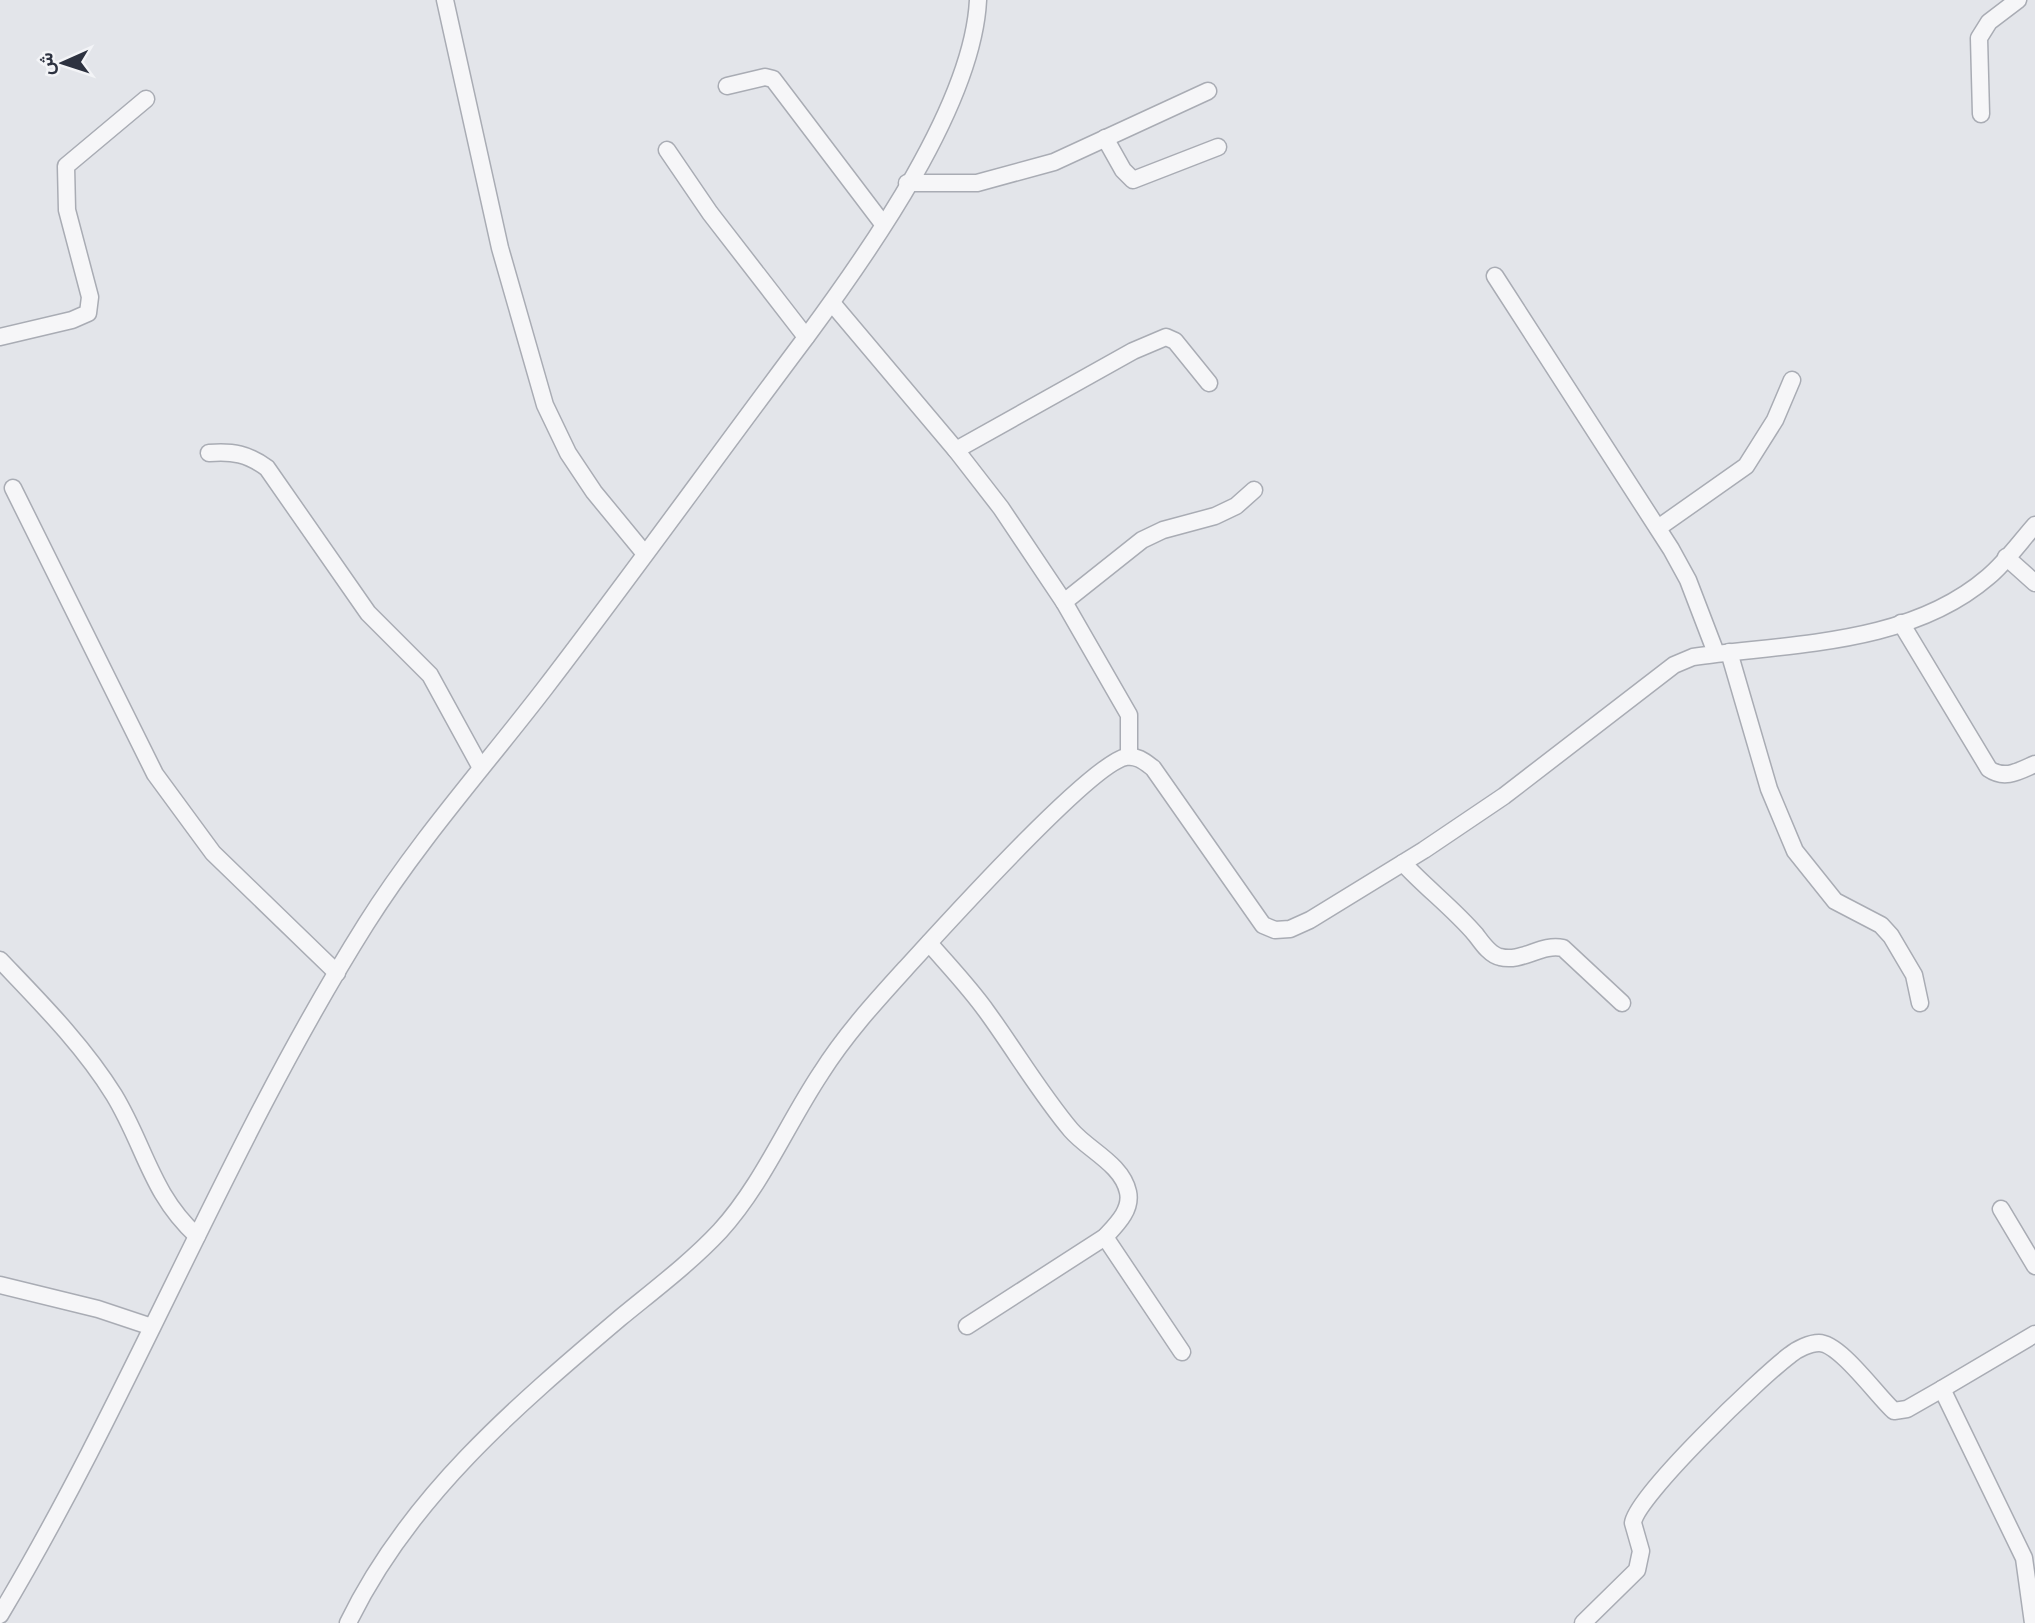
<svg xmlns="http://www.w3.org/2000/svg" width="2035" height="1623" font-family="Overpass,Vazirmatn,sans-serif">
  <rect width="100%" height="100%" fill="#e3e5ea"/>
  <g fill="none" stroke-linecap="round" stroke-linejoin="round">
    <g stroke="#a9acb4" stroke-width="19">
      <g id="minor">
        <path d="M445 0 500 248 545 405 568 453 594 492 645 554"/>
        <path d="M727 86 765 77 773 79 883 224"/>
        <path d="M1981 114 1979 38 1989 22 2018 0"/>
        <path d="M1105 138 1123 170 1133 180 1218 147"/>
        <path d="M667 150 710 213 806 337"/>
        <path d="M907 183H977L1054 162 1208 91"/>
        <path d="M1495 276 1671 549 1688 580 1716 653"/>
        <path d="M832 303 956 450 1001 508 1064 602 1129 715V756"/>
        <path d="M0 337 72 320 88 313 90 297 67 210 66 166 146 99"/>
        <path d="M956 450 1133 351 1166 337 1175 341 1209 383"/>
        <path d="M209 453C233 451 248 454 267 468L368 613 430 675 481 768"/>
        <path d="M13 488 155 774 213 853 337 973"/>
        <path d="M1658 528 1746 466 1775 420 1792 380"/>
        <path d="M2006 557 2035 583"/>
        <path d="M1064 602 1142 540 1163 530 1215 516 1236 506 1254 490"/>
        <path d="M1901 623 1989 769C2005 780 2019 771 2035 764"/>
        <path d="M1729 652 1769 789 1795 851 1835 901 1881 925 1891 936 1914 975 1920 1003"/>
        <path d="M1403 863C1426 888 1454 909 1476 935 1482 943 1490 955 1500 957 1522 963 1541 943 1563 948L1622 1003"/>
        <path d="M929 943C949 966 970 988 987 1012 1016 1052 1040 1093 1071 1130 1088 1150 1122 1164 1128 1192 1132 1210 1116 1225 1105 1237L967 1326"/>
        <path d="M0 960C40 1002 83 1045 114 1095 145 1146 151 1194 197 1236"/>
        <path d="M2001 1209 2035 1266"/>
        <path d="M1105 1237 1182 1352"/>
        <path d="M0 1285 98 1309 152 1327"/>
        <path d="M1942 1389 2035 1334"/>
        <path d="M0 1615C134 1391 227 1145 366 924 419 840 485 766 545 688 634 572 719 453 807 336 869 252 973 105 978 0"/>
        <path d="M348 1623C409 1497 515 1407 620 1318 654 1290 690 1263 720 1231 762 1185 787 1124 821 1073 845 1035 875 1002 905 969 938 933 1090 764 1126 757 1137 755 1145 762 1153 768L1263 925 1275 930 1290 929 1310 920 1424 850 1504 796 1674 665 1693 657C1792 643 1909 645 1988 577 2006 562 2020 542 2035 525"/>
        <path d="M1583 1623 1637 1570 1641 1551 1633 1523C1636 1496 1763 1375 1790 1355 1797 1349 1810 1343 1819 1343 1840 1343 1878 1397 1894 1411L1907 1409 1942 1389 2024 1558 2033 1623"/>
      </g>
    </g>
    <use href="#minor" stroke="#f6f6f8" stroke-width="16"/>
  </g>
  <g transform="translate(63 63) rotate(267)" stroke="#f3f4f7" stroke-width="5" paint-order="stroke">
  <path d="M0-5L12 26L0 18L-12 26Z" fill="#2d3240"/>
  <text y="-10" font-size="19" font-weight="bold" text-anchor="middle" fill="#2d3240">ش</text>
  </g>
</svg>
